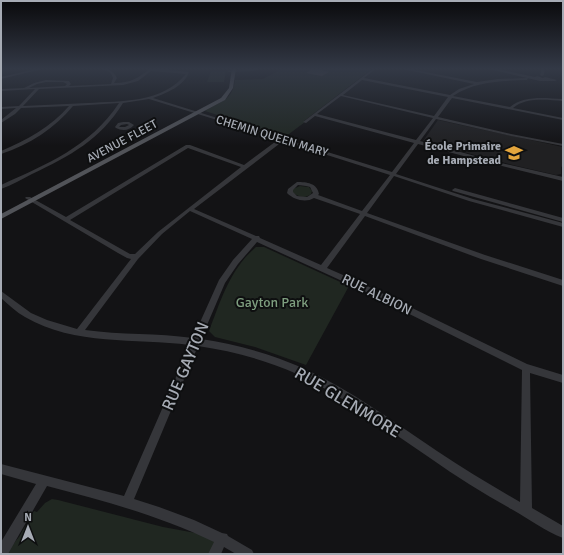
<svg xmlns="http://www.w3.org/2000/svg" width="564" height="555" font-family="Signika,sans-serif">
  <rect width="100%" height="100%" fill="#131315"/>
  <path fill="#202022" d="M438 120 563 147V166L561 167V174L556 175 517 166 425 142 423 141Z"/>
  <g fill="#202721">
    <path d="M283 68H373L304 121 305 122 285 137 205 111C220 101 232 102 235 80L263 79Z"/>
    <path d="M211 71H226L224 82H207Z"/>
    <path d="M300 186 309 187 312 191 311 194C305 199 299 197 293 193V189Z"/>
    <path d="M256 247H264L349 286 306 365 255 347 215 337 209 331C221 300 230 269 256 247Z"/>
    <path d="M52 499 58 500 163 527 223 538 214 554H5L19 537 34 511 37 512 45 503Z"/>
  </g>
  <path fill="#434448" d="M314 68 325 71 329 72 322 76 306 73Z"/>
  <g fill="none" stroke-linecap="round" stroke-linejoin="round">
    <g fill="#35363a" fill-rule="evenodd">
      <path d="M40 68H46L1 79V77Z"/>
      <path d="M98 68C106 68 113 69 117 78L114 83C131 83 138 78 151 68L189 72C184 86 167 93 153 98L392 172 414 143 315 116 306 123 303 122 374 68H377L364 78 450 95 459 89 474 84 398 68H405L477 82 498 79 528 78 527 80C501 81 475 81 453 96L510 107C524 95 545 98 563 99V101C547 100 526 97 513 108L563 118V120L452 98 438 117 511 134 563 144V146L511 136 436 119 420 141 501 163 563 177V181L498 165 418 144 396 174 473 199 563 223V227L469 201 394 176 367 213 485 255 563 280V286L481 259 365 216 327 268 359 282 527 364 563 375V383L530 373 532 508 563 526V538C545 531 529 519 513 510 484 494 457 477 430 458 387 429 345 397 297 374 266 360 232 351 198 346L134 499 159 507 194 520 222 533 227 534 228 536 252 550 254 554H236L224 547 221 554H208L214 542C160 516 105 501 47 486L8 554H1V542L36 484 1 474V464L124 496 190 345C135 338 75 346 25 317 16 312 9 305 1 298V291L31 313 47 320 77 329 131 259 127 258 118 253 25 198 26 197H30L66 217 186 145H190L244 165 279 139 149 99 123 103C100 140 70 156 32 174 22 179 12 185 1 189V185C47 164 90 147 119 103L73 106C55 128 29 145 1 154V151C27 140 51 127 69 106L21 108 15 114 1 123V120L16 108 1 109V107L19 106 35 89 1 91V89L24 88 34 83 46 80 69 81 71 84 69 86 111 84 113 78C111 70 104 70 98 68ZM151 71 186 74C162 103 122 101 88 103 66 104 45 105 23 106L39 89 123 85 138 81ZM362 80 448 97 434 116 343 95ZM46 82H63L67 84 65 86 29 88 37 84ZM341 96 433 118 416 140 317 114ZM283 141 390 175 362 211 318 195 319 194C317 183 307 182 297 182L288 189 287 193C294 200 306 203 314 198L360 214 321 265 260 238 259 236H256L194 209ZM188 148 241 167 158 232 135 254H130L70 220ZM298 185 306 186 310 187 313 193 307 197 297 196 293 192V190ZM190 211 252 239 233 260 219 280 193 338C157 333 121 335 85 330L138 259 162 234ZM257 242 353 286 522 370 520 502C492 486 464 469 437 451 394 422 351 390 303 368 271 354 236 344 201 339L225 283 238 264Z"/>
      <path d="M261 68 253 71 229 72 227 71Z"/>
      <path d="M485 68H492L535 77 537 76 543 78 545 77 557 80 555 81H540Z"/>
      <path d="M542 68H545L544 75 542 76 540 75Z"/>
      <path d="M123 122H129L134 125C129 131 122 131 116 128L115 127 118 123ZM127 124 129 125 125 127H119L121 125Z"/>
      <path d="M455 188 563 218V222L453 191 452 190Z"/>
    </g>
    <path fill="#515358" fill-rule="evenodd" d="M232 68H236L233 88 225 100 1 219V214L221 98 229 88Z"/>
  </g>
  <linearGradient id="sky" x2="0" y2="1"><stop stop-color="#0a0a0c"/><stop offset="0.47" stop-color="#333946"/><stop offset="1" stop-color="#333946" stop-opacity="0"/></linearGradient>
  <rect width="564" height="146" fill="url(#sky)"/>
  <defs>
    <g id="school-bare" transform="scale(1.38)"><path d="M0-5L7-2L0 1L-7-2ZM-4 1L0 2.5L4 1V4Q0 6-4 4Z" fill="#e3a53d" stroke="#0e0f10" stroke-width="2.5" paint-order="stroke"/></g>
  </defs>
  <g fill-rule="evenodd">
    <use href="#school-bare" x="514" y="153"/>
  </g>
  <g text-anchor="middle" stroke-width="4" stroke-linejoin="round" paint-order="stroke">
    <g font-size="12" fill="#a6abb4" stroke="#0e0f10">
      <text transform="translate(272 136) rotate(17)" y="4">CHEMIN QUEEN MARY</text>
      <text transform="translate(122 141) rotate(-28)" y="4">AVENUE FLEET</text>
    </g>
    <g font-size="12" font-weight="bold" fill="#a6abb4" stroke="#0e0f10" text-anchor="end">
      <text x="501" y="150">École Primaire<tspan x="501" dy="14">de Hampstead</tspan></text>
    </g>
    <g font-size="14" fill="#a6abb4" stroke="#0e0f10">
      <text transform="translate(377 294) rotate(26)" y="5">RUE ALBION</text>
    </g>
    <g font-size="14" fill="#7e9e7f" stroke="#0e0f10">
      <text x="272" y="307">Gayton Park</text>
    </g>
    <g font-size="17" fill="#a6abb4" stroke="#0e0f10">
      <text transform="translate(185 366) rotate(-67)" y="6">RUE GAYTON</text>
      <text transform="translate(348 402) rotate(31)" y="6">RUE GLENMORE</text>
    </g>
  </g>
  <rect width="564" height="555" fill="none" stroke="#a6abb4" stroke-width="4"/>
  <g transform="translate(28 527)" stroke="#0e0f10" stroke-width="3" paint-order="stroke">
  <path d="M0-3L7 15L0 10L-7 15Z" fill="#a6abb4"/>
  <text y="-6" font-size="11" font-weight="bold" text-anchor="middle" fill="#a6abb4">N</text>
  </g>
</svg>
